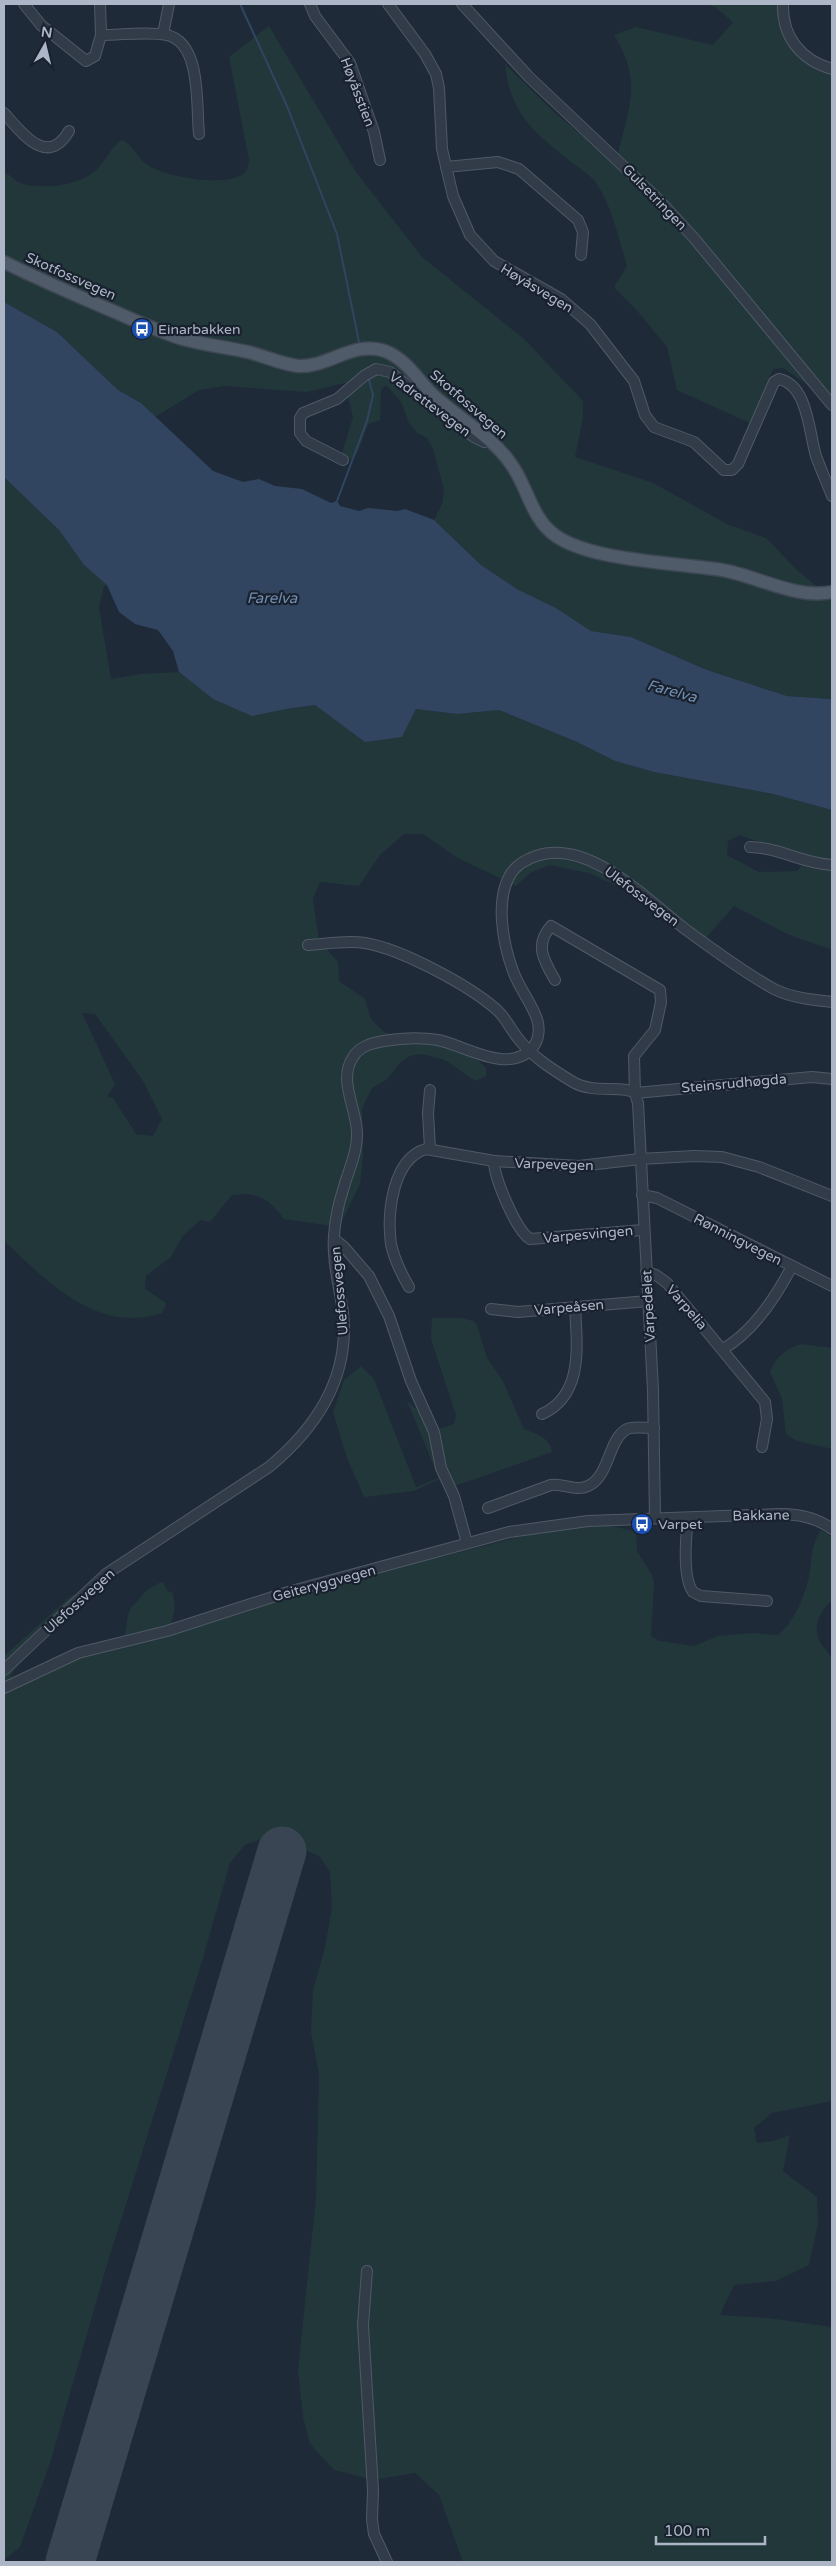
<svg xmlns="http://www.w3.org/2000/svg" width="836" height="2566" font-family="'Varela Round',sans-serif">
  <rect width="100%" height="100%" fill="#1f2a39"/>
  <g fill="#21373a" fill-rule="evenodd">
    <path d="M706 4H780C775 40 801 62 832 74V401L783 368 774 369C767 377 758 411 752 424L677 390 667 347 640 314 614 287 627 266C619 240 612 207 597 184 591 175 579 168 571 162 534 132 510 114 505 64L554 112 609 158 618 153C630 105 642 80 614 35L636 27 713 45 733 22 715 7Z"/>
    <path d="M269 26 356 172 422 257 524 339 583 401V418L575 457 653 483 727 524 766 538 796 569 827 595 832 593V699L787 696 707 670 631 637 591 631 556 608 517 589 481 565 434 520 442 504 444 489 433 449 427 438 417 433 409 423 401 402 386 385 381 390 380 420 368 424 358 452 351 460 342 453 353 417 345 383 307 392 224 386 199 390 155 417 141 403 118 390 57 332 4 302V171C9 175 17 182 23 184 44 189 76 186 94 172 105 163 110 148 121 140 133 143 137 159 149 166 169 177 218 186 240 176 247 173 248 167 249 160L229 57Z"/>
    <path d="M4 477 59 530 84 565 108 585 104 586 99 607 111 679 141 674 179 672 213 699 286 709 315 705 339 722 402 737 416 709 457 714 499 710 577 742 615 761 654 772 773 794 832 810V950L787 934 734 906 706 938 674 913 589 873 549 865 530 873 516 886 456 857 423 834H404L380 855 359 886 320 882 313 899 319 941 338 962 339 981 365 999 371 1019 384 1032 414 1041 445 1045 477 1059 486 1068V1076L475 1081 445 1060 422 1054 410 1056 401 1062 386 1080 372 1088 362 1108 363 1156 360 1184 339 1227 284 1219C268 1198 259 1192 232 1195L210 1222 200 1220 182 1237 171 1257 146 1276 145 1289 165 1302 166 1306 162 1313C97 1335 46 1280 4 1241ZM740 835 807 860 797 871 759 872 727 855 728 841ZM82 1013 95 1014 143 1081 162 1119 153 1136 136 1134 113 1098 107 1097 115 1084Z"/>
    <path d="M432 1318H461L473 1321 477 1325 487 1358 503 1381 524 1429C536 1434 550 1437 552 1452L455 1486 446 1476 414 1491 364 1497 347 1458 333 1412 344 1380 361 1366 374 1379 416 1487 439 1478 407 1401 421 1413 429 1432 454 1424 456 1415 431 1339Z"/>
    <path d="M801 1344 832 1348V1449L797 1441 786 1434 782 1399 770 1372C776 1356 786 1349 801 1344Z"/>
    <path d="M606 1525 630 1530 636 1534 637 1551 652 1575 654 1584 651 1636 659 1641 694 1646 718 1636 753 1633 778 1635C794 1622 805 1596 809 1576 812 1560 811 1543 821 1530L832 1537V1601C822 1609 813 1624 818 1637 820 1644 828 1652 832 1658V2101L772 2113 754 2128 757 2143 773 2141 790 2135 783 2171 817 2197 818 2224 809 2265 776 2281 734 2285 720 2315 768 2318 832 2327V2562H463L439 2495 415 2473 373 2480 334 2470 310 2444 303 2417 298 2370 316 2198 319 2075 311 2032 313 1990 325 1948 332 1907 330 1872 319 1856 287 1842 261 1839 245 1845 230 1863 203 1958 106 2268 50 2463 20 2547 4 2560V1656L72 1595 90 1596 21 1662 11 1675 13 1688 74 1659 120 1643 125 1635 128 1615 131 1608 147 1590 161 1582H163L168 1591 173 1593 175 1606 171 1626 538 1532Z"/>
  </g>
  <path fill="#314561" d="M4 302 57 332 118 390 141 403 213 471 243 482 259 479 275 486 302 489 331 503 337 501 340 506 359 511 368 508 397 511 405 509 434 520 481 565 517 589 556 608 591 631 631 637 707 670 787 696 832 699V810L773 794 654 772 615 761 577 742 499 710 457 714 416 709 402 737 365 742 315 705 286 709 252 716 213 699 179 672 173 651 158 630 135 624 119 612 107 585 84 565 59 530 4 477Z"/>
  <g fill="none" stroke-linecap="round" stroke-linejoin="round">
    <g stroke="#314561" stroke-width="2">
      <path d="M240 4 287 106 337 234 359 342"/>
      <path d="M337 501 367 421 373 395 369 380"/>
    </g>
    <g stroke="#3a4554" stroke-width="20">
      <path d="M261 1922 273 1909 286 1868 283 1860 278 1857 269 1859 264 1866 271 1888"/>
      <path d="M73 2562 74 2547"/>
    </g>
    <path stroke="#3a4554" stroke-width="49" d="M70 2562 282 1851"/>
    <g stroke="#505967" stroke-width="12">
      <g id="minor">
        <path d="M24 4 41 25 86 61 95 56 101 35 100 4"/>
        <path d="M310 4 315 16 350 63 374 132 380 160"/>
        <path d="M388 4 425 54 436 74 439 88 442 149 453 196 470 235 494 261 561 299 590 324 634 381 645 415 654 427 694 442 724 470H732L738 464 774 382 779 379C808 385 809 433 816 456 821 470 827 483 832 496"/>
        <path d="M462 4 529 77 659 200 694 238 832 405"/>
        <path d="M783 4C782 37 801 60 832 69"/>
        <path d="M163 34 169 4"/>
        <path d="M101 35C122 35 147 31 167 35 202 43 196 106 199 134"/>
        <path d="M4 113C22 133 47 168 69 131"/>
        <path d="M446 167 498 162 519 169 578 220 583 232 581 255"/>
        <path d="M343 460 306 441 300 433V418L303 413 337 399 364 376 376 369 390 372 474 437 484 442H492"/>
        <path d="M750 847C782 848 800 863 832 865"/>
        <path d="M308 945C326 944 347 940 365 943 401 949 469 985 497 1010 505 1017 510 1028 517 1037 531 1056 553 1070 573 1082 593 1094 624 1085 635 1093L638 1103 653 1390 655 1518"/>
        <path d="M555 980C544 961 534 945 551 926L660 990 661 1002 655 1030 634 1056 635 1093 812 1077 832 1079"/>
        <path d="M430 1090 428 1113 430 1148"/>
        <path d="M494 1161C494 1178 516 1230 530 1239L643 1230"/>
        <path d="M642 1195 657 1198 832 1286"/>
        <path d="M334 1239 344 1247 369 1276 389 1316 411 1381 434 1432 441 1468 454 1496 467 1543"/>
        <path d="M646 1272 656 1275 667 1283 765 1402 767 1419 762 1447"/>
        <path d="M409 1287C401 1273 394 1259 391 1244 387 1214 392 1159 426 1149L494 1161 579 1166 640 1159 694 1156 722 1157 759 1167 832 1196"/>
        <path d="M491 1309 518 1312 648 1301"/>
        <path d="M723 1349C754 1331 776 1297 792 1266"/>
        <path d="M542 1414C584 1395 577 1345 575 1307"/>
        <path d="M488 1508 551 1485C564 1483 575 1492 588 1486 610 1476 608 1439 627 1429 634 1426 646 1428 654 1428"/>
        <path d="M688 1518C686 1536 682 1577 693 1592L701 1596 767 1601"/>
        <path d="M4 1670 106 1574 269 1467C316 1428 350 1377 343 1313 340 1288 332 1262 334 1236 335 1221 338 1205 343 1190 348 1171 358 1152 357 1132 356 1107 338 1080 353 1057 360 1046 372 1043 384 1041 402 1038 420 1037 438 1040 464 1045 510 1076 533 1047 539 1040 540 1028 537 1019 531 1002 519 988 513 971 503 944 494 898 512 872 518 864 527 859 536 856 589 838 647 900 685 929 714 950 743 972 774 989 792 998 813 1000 832 1002"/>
        <path d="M4 1688 78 1653 167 1631 288 1592 509 1532 588 1521 780 1514C799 1514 816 1517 832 1529"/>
        <path d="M367 2271 363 2325 373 2490 372 2520 374 2534 387 2562"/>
      </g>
    </g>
    <g stroke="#3c4552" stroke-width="15">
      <path id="major" d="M4 262C38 279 73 294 108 309 132 319 157 331 183 339 204 345 226 347 248 352 264 356 281 364 298 366 328 368 353 340 385 351 406 359 418 380 433 395 459 419 491 435 511 464 528 487 531 519 556 536 592 561 677 563 722 570 757 576 798 600 832 592"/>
    </g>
    <use href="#minor" stroke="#323c49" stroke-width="10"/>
    <use href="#major" stroke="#505b69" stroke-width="12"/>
  </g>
  <defs>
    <g id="bus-disc" transform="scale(1.125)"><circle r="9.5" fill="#1a4fb4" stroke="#18212d"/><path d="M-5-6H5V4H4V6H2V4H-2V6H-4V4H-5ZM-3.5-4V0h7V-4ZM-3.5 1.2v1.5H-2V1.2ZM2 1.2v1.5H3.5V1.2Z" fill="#fff"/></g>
  </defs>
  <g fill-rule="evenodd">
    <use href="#bus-disc" x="142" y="329"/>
    <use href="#bus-disc" x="642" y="1524"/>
  </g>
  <g text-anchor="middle" stroke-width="4.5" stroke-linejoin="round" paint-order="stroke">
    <g font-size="14" fill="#adb6c6" stroke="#18212d">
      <text transform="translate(358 92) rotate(69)" y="5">Høyåsstien</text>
      <text transform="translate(655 197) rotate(46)" y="5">Gulsetringen</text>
      <text transform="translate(71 276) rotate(24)" y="5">Skotfossvegen</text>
      <text transform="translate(537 288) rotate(31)" y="5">Høyåsvegen</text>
      <text transform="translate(430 404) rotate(37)" y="5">Vadrettevegen</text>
      <text transform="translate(469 404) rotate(41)" y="5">Skotfossvegen</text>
      <text transform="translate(642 896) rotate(37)" y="5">Ulefossvegen</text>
      <text transform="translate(734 1083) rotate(-5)" y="5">Steinsrudhøgda</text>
      <text transform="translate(554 1164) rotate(2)" y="5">Varpevegen</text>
      <text transform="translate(588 1234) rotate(-5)" y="5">Varpesvingen</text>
      <text transform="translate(738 1239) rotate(27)" y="5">Rønningvegen</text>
      <text transform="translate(339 1291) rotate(-95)" y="5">Ulefossvegen</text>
      <text transform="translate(648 1306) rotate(-93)" y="5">Varpedelet</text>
      <text transform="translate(569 1307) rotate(-5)" y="5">Varpeåsen</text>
      <text transform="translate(687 1307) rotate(49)" y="5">Varpelia</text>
      <text transform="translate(761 1515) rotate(-1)" y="5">Bakkane</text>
      <text transform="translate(324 1583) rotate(-15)" y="5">Geiteryggvegen</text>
      <text transform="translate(79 1601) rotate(-42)" y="5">Ulefossvegen</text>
    </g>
    <g font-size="14" fill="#adb6c6" stroke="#18212d" text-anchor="start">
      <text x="158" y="334">Einarbakken</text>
      <text x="658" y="1529">Varpet</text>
    </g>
    <g font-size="15" font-style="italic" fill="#738db1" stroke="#18212d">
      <text x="272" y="603">Farelva</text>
      <text transform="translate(672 691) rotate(15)" y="5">Farelva</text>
    </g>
  </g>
  <rect width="836" height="2566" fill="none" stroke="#adb6c6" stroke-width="10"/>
  <g transform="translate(45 45) rotate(8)" stroke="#18212d" stroke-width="4" paint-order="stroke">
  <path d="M0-4L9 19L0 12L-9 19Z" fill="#adb6c6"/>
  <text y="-8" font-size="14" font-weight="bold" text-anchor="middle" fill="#adb6c6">N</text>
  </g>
  <path d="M656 2536v8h109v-8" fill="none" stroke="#adb6c6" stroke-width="2.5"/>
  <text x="664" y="2536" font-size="15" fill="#adb6c6" stroke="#18212d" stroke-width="4" paint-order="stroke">100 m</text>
</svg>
